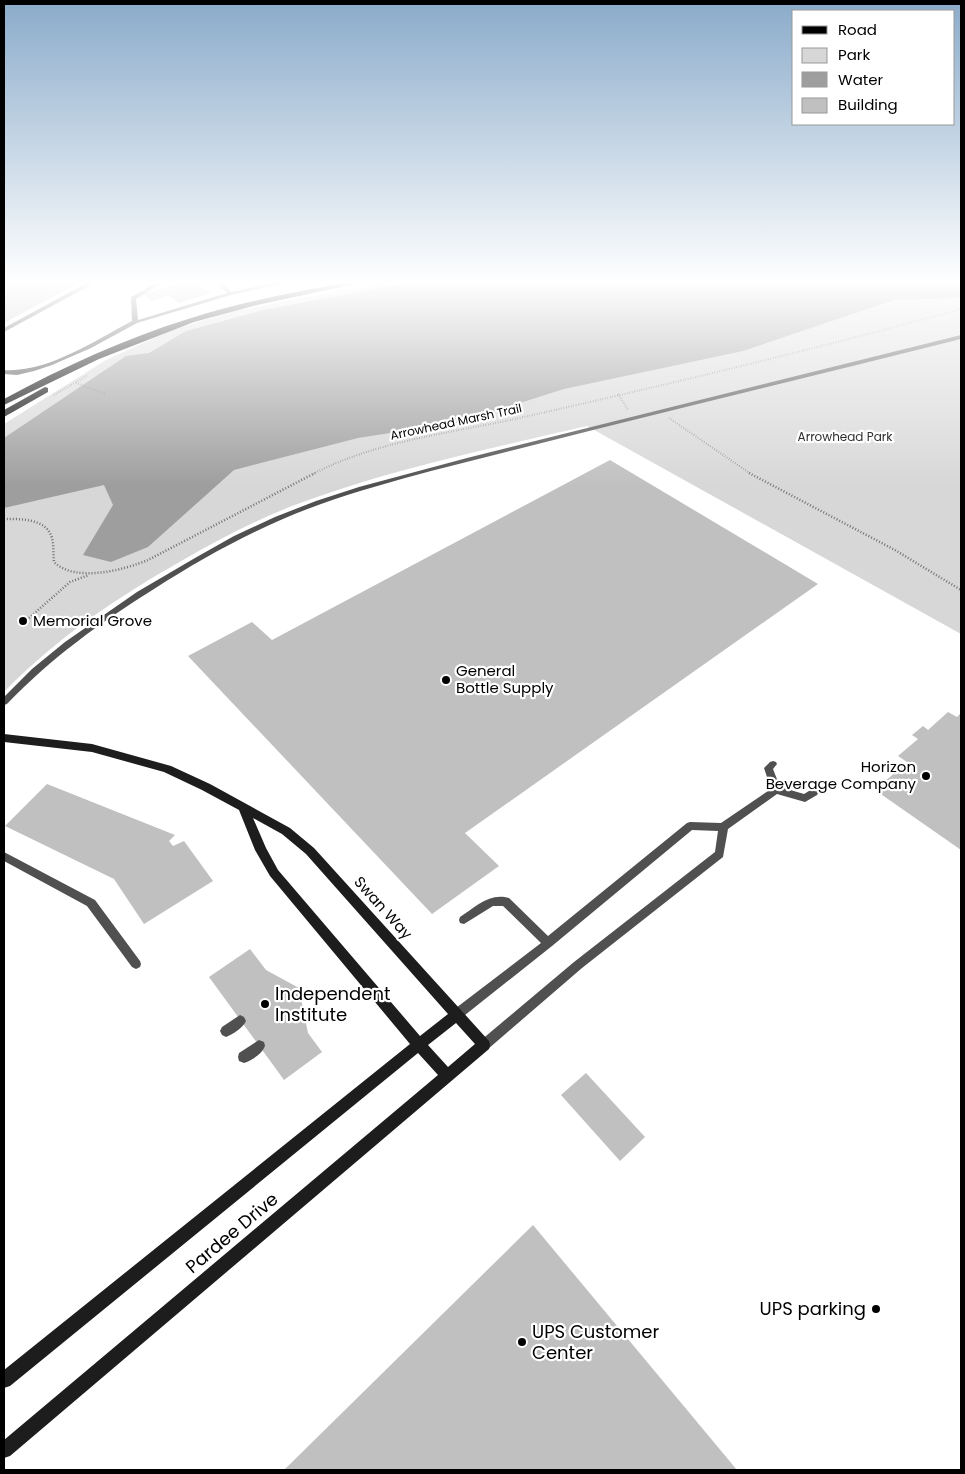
<svg xmlns="http://www.w3.org/2000/svg" width="965" height="1474" font-family="Poppins,sans-serif">
  <rect width="100%" height="100%" fill="#fff"/>
  <path fill="#d7d7d7" d="M393 280H961V634L587 426C488 449 387 470 292 506 254 521 218 540 183 560 116 598 58 637 4 692V424L106 360 172 330 235 311Z"/>
  <path fill="#9e9e9e" d="M422 280H961V296L957 298 894 300 743 351 564 389 460 422 358 438 234 470 148 547 111 562 83 555 113 505 104 485 4 508V438L126 356 149 353 186 331 263 310Z"/>
  <g fill="#c0c0c0">
    <path d="M4 280H84L4 323Z"/>
    <path d="M190 280H193L211 293 179 303 168 295 152 301 144 294Z"/>
    <path d="M231 280H252V281L234 285Z"/>
    <path d="M610 460 818 584 465 833 499 866 432 914 188 656 252 622 272 640Z"/>
    <path d="M948 712 957 717 961 713V850L875 790 907 762 898 756 918 739 912 735 923 726 928 730Z"/>
    <path d="M47 784 175 835 169 841 173 846 184 841 213 881 144 924 114 879 5 826Z"/>
    <path d="M250 949 266 970 299 988 308 1033 322 1052 284 1080 209 977Z"/>
    <path d="M586 1073 645 1137 620 1161 561 1095Z"/>
    <path d="M533 1225 737 1470H284Z"/>
  </g>
  <g fill="none" stroke-linecap="round" stroke-linejoin="round">
    <g stroke="#727272" stroke-width="2" stroke-dasharray="0.5 2" stroke-linecap="butt">
      <path d="M378 284 399 280"/>
      <path d="M76 383 106 394"/>
      <path d="M618 394 628 410"/>
      <path d="M54 395 88 375"/>
      <path d="M669 418 751 474"/>
      <path d="M313 474C378 440 453 433 524 417 670 384 816 349 961 309"/>
    </g>
    <g stroke="#727272" stroke-width="2.5" stroke-dasharray="1 2" stroke-linecap="butt">
      <path d="M749 473 895 550 961 590"/>
      <path d="M4 519C21 519 46 518 52 538 54 546 53 554 54 562 75 583 124 570 148 560L315 473"/>
      <path d="M29 618 70 582 89 575"/>
    </g>
    <g fill="#505050" fill-rule="evenodd">
      <path d="M161 280H168L136 299 138 320 227 293 214 280H220L231 292 287 280H297L231 295 137 323 91 348 52 365 34 371 17 375 4 374V370C47 373 94 341 132 321L131 297Z"/>
      <path d="M961 335V339C840 369 719 399 597 429 542 443 486 457 431 471 394 481 357 491 321 504 262 525 207 555 154 589 101 622 51 658 7 704L4 705V697L32 669 65 642 137 592 195 558 234 536 275 517 316 501 359 487 467 458Z"/>
      <path d="M773 761 776 762 777 764 773 769 780 787 804 794 814 788 817 789 819 792 817 795 805 802 777 794 728 829 723 857 582 968 488 1049 484 1050 480 1049 478 1045 480 1041 574 962 715 852 718 831 692 830 552 946 460 1019 456 1020 452 1019 451 1015 452 1011 541 943 503 906H493L464 924 460 923 459 920 460 917C475 907 490 892 509 898L548 936 687 823 690 822 721 823 771 789 764 768 770 762Z"/>
      <path d="M4 852 95 900 140 961 141 964 140 967 136 969 132 967 87 906 4 861Z"/>
    </g>
    <g fill="#505050" fill-rule="evenodd">
      <path d="M240 1015 244 1017 246 1021C243 1028 233 1034 226 1037L222 1035 220 1031 222 1027Z"/>
      <path d="M259 1040 264 1042 265 1046C262 1054 252 1060 244 1063L239 1061 238 1057 239 1053Z"/>
    </g>
    <path fill="#505050" fill-rule="evenodd" d="M92 280H100L4 332V328Z"/>
    <path fill="#1d1d1d" fill-rule="evenodd" d="M4 734 92 744 171 766 210 784 290 828 314 848 489 1041 490 1045 489 1049 10 1456 4 1458V1440L438 1075 418 1053 10 1386 4 1388V1370L410 1044 270 876 255 850 239 810 202 790 164 772 92 752 4 742ZM253 818 282 834 306 854 448 1014 420 1036 278 870 266 848ZM456 1023 475 1044 448 1067 428 1045Z"/>
    <g fill="#000" fill-rule="evenodd">
      <path d="M358 280H373L257 305 194 322 99 359 4 405V399C63 367 124 339 188 319 243 301 301 291 358 280Z"/>
      <path d="M45 387 48 388V392L4 417V410Z"/>
    </g>
  </g>
  <linearGradient id="sky" x2="0" y2="1"><stop stop-color="#8aabca"/><stop offset="0.58" stop-color="#fff"/><stop offset="1" stop-color="#fff" stop-opacity="0"/></linearGradient>
  <rect width="965" height="486" fill="url(#sky)"/>
  <g fill="#000" stroke="#fff" stroke-width="2">
    <circle cx="23" cy="621" r="5"/>
    <circle cx="446" cy="680" r="5"/>
    <circle cx="926" cy="776" r="5"/>
    <circle cx="265" cy="1004" r="5"/>
    <circle cx="876" cy="1309" r="5"/>
    <circle cx="522" cy="1342" r="5"/>
  </g>
  <g text-anchor="middle" stroke-width="4.5" stroke-linejoin="round" paint-order="stroke">
    <g font-size="12" fill="#000" stroke="#fff">
      <text transform="translate(456 422) rotate(-12)" y="4">Arrowhead Marsh Trail</text>
    </g>
    <g font-size="12" fill="#2e2e2e" stroke="#fff">
      <text x="845" y="441">Arrowhead Park</text>
    </g>
    <g font-size="15" fill="#000" stroke="#fff" text-anchor="start">
      <text x="33" y="626">Memorial Grove</text>
      <text x="456" y="676">General<tspan x="456" dy="17">Bottle Supply</tspan></text>
      <text x="916" y="772" text-anchor="end">Horizon<tspan x="916" dy="17">Beverage Company</tspan></text>
    </g>
    <g font-size="15" fill="#000" stroke="#fff">
      <text transform="translate(383 908) rotate(48)" y="5">Swan Way</text>
    </g>
    <g font-size="18" fill="#000" stroke="#fff" text-anchor="start">
      <text x="275" y="1000">Independent<tspan x="275" dy="21">Institute</tspan></text>
      <text x="866" y="1315" text-anchor="end">UPS parking</text>
      <text x="532" y="1338">UPS Customer<tspan x="532" dy="21">Center</tspan></text>
    </g>
    <g font-size="18" fill="#000" stroke="#fff">
      <text transform="translate(232 1233) rotate(-40)" y="6">Pardee Drive</text>
    </g>
  </g>
  <rect width="965" height="1474" fill="none" stroke="#000000" stroke-width="10"/>
  <rect x="792" y="10" width="162" height="115" fill="#ffffff" stroke="#999999"/>
  <rect x="802" y="26" width="25" height="8" fill="#000000" stroke="#999999"/>
  <text x="838" y="35" font-size="15" fill="#000000">Road</text>
  <rect x="802" y="48" width="25" height="15" fill="#d7d7d7" stroke="#999999"/>
  <text x="838" y="60" font-size="15" fill="#000000">Park</text>
  <rect x="802" y="72" width="25" height="15" fill="#9e9e9e" stroke="#999999"/>
  <text x="838" y="85" font-size="15" fill="#000000">Water</text>
  <rect x="802" y="98" width="25" height="15" fill="#c0c0c0" stroke="#999999"/>
  <text x="838" y="110" font-size="15" fill="#000000">Building</text>
</svg>
